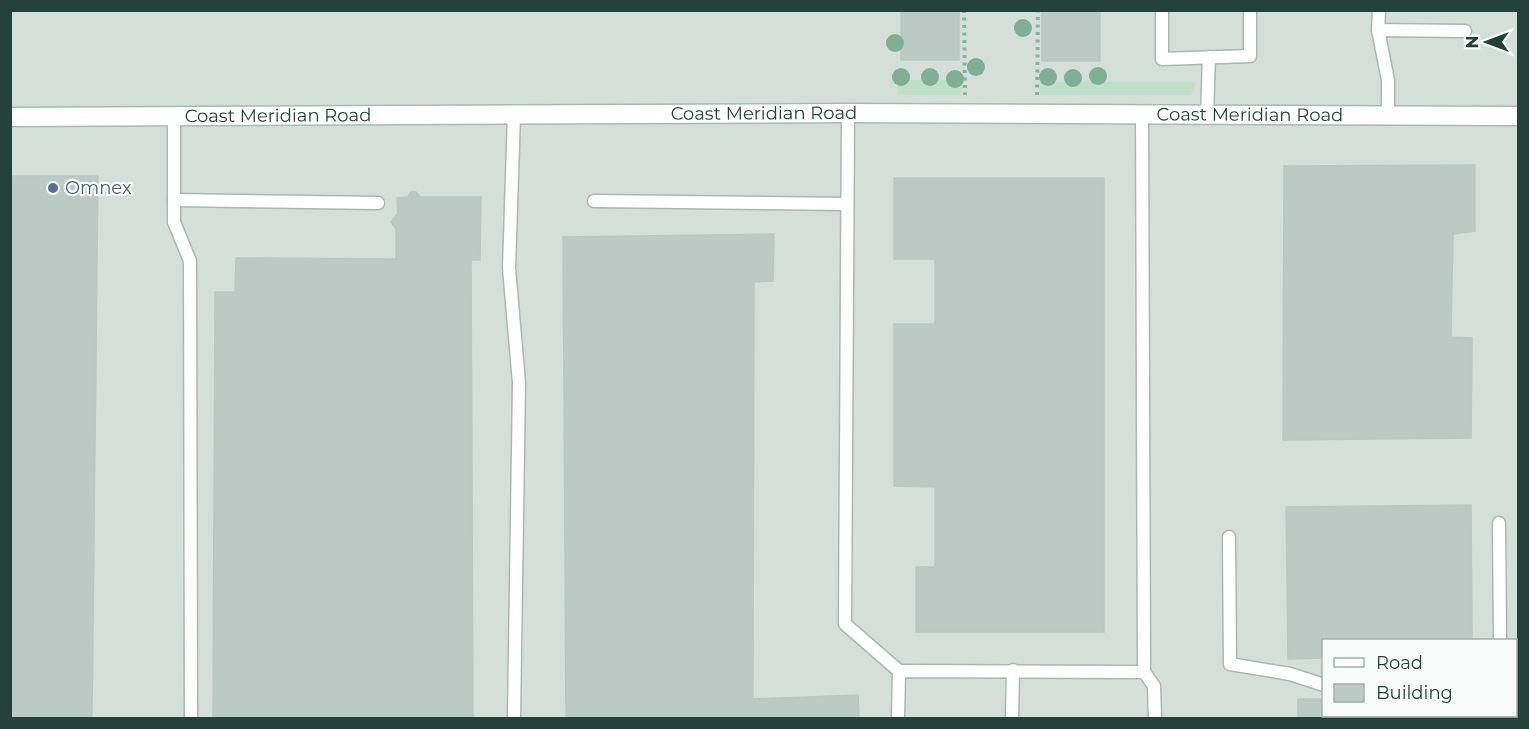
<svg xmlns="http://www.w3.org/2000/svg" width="1529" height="729" font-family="Montserrat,sans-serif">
  <rect width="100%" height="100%" fill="#e6efeb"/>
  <path fill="#d4dfda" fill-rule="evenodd" d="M10 11H1518V718H11ZM1324 640H1516V716H1324Z"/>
  <g fill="#bfe0c8">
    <rect x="898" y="80" width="64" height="15"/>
    <path d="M1040 82H1195L1191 95H1040Z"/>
  </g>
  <g fill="#bbcac4" stroke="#b8c9c2" stroke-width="1.5">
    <rect x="901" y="10" width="58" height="50"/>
    <rect x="1042" y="10" width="58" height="51"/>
    <path d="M1475 165V231L1453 234 1451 337 1472 338 1471 438 1283 440 1284 166Z"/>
    <path d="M10 176H98L92 718H10Z"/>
    <path d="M894 178H1104V632H916V567H935V487L894 486V324H935V259H894Z"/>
    <path d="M411 192H416L420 197H481L480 260H471L473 718H213L215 292H235L236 258 396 259V229L391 222 398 213 397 198 408 197Z"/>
    <path d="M774 234 773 281 754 282 753 699 858 695 859 718H566L563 237Z"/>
    <path d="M1471 505 1472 640H1324V658L1288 659 1286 507Z"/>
    <path d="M1298 699H1324V716H1475V718H1298Z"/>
  </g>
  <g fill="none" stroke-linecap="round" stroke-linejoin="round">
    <g stroke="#a8b8b2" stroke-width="15">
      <g id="lane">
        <path d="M1162 10V59L1250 56V10"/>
        <path d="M1379 10 1378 30 1388 80V115"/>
        <path d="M1378 30 1465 31"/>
        <path d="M848 113 845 624 899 671"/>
        <path d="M174 115V222L190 261 191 718"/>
        <path d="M1207 115 1209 57"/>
        <path d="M174 200 378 203"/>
        <path d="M594 201 847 204"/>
        <path d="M1499 523 1500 640"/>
        <path d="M1229 537 1230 664 1290 674 1324 685"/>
        <path d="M1144 672 1154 686 1155 718"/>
        <path d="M1516 690H1518"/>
        <path d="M514 718 519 383 509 268 514 115"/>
        <path d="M898 718 899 671 1144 672 1142 115"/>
        <path d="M1012 718 1013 670"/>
        <path d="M1500 718V716"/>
      </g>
    </g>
    <g stroke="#a4bbb3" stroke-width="21">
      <g id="secondary">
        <path id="s1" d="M10 117 848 113 1518 116"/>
      </g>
    </g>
    <g stroke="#86b3a5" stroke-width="4" stroke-dasharray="3 4.5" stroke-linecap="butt">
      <path d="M964 10 965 95"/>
      <path d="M1037 95 1038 10"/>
    </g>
    <use href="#lane" stroke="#fff" stroke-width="12"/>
    <use href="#secondary" stroke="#fff" stroke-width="18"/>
  </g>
  <g fill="#80af93">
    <circle cx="1023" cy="28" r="9"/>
    <circle cx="895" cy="43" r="9"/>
    <circle cx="976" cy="67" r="9"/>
    <circle cx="1098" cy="76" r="9"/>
    <circle cx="901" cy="77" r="9"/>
    <circle cx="930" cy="77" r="9"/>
    <circle cx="1048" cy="77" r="9"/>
    <circle cx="1073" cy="78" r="9"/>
    <circle cx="955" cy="79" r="9"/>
  </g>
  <circle fill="#5c6f8a" stroke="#f7fbf9" stroke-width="2" cx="53" cy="188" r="6"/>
  <g text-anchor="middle" stroke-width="4.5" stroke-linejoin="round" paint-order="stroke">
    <g font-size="18" fill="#24423a" stroke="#f7fbf9">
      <text dy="6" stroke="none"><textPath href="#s1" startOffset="754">Coast Meridian Road</textPath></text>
      <text dy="6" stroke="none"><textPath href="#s1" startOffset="268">Coast Meridian Road</textPath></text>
      <text dy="6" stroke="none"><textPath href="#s1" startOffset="1240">Coast Meridian Road</textPath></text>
    </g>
    <g font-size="18" fill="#4e5e75" stroke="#f7fbf9" text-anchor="start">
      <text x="65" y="194">Omnex</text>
    </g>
  </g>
  <rect width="1529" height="729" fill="none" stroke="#24423a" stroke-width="24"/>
  <rect x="1322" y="639" width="195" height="78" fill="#f7fbf9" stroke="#a3b1ad" stroke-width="1.5"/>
  <rect x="1334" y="658" width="30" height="9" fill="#ffffff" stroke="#a3b1ad" stroke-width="1.5"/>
  <text x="1376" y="669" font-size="18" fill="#24423a">Road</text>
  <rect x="1334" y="684" width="30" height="18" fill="#bbcac4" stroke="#a3b1ad" stroke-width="1.5"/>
  <text x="1376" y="699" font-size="18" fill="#24423a">Building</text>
  <g transform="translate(1487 42) rotate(270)" stroke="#f7fbf9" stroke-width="4.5" paint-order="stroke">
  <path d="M0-4.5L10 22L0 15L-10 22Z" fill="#24423a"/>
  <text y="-9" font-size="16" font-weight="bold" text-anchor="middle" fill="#24423a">N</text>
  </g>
</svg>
